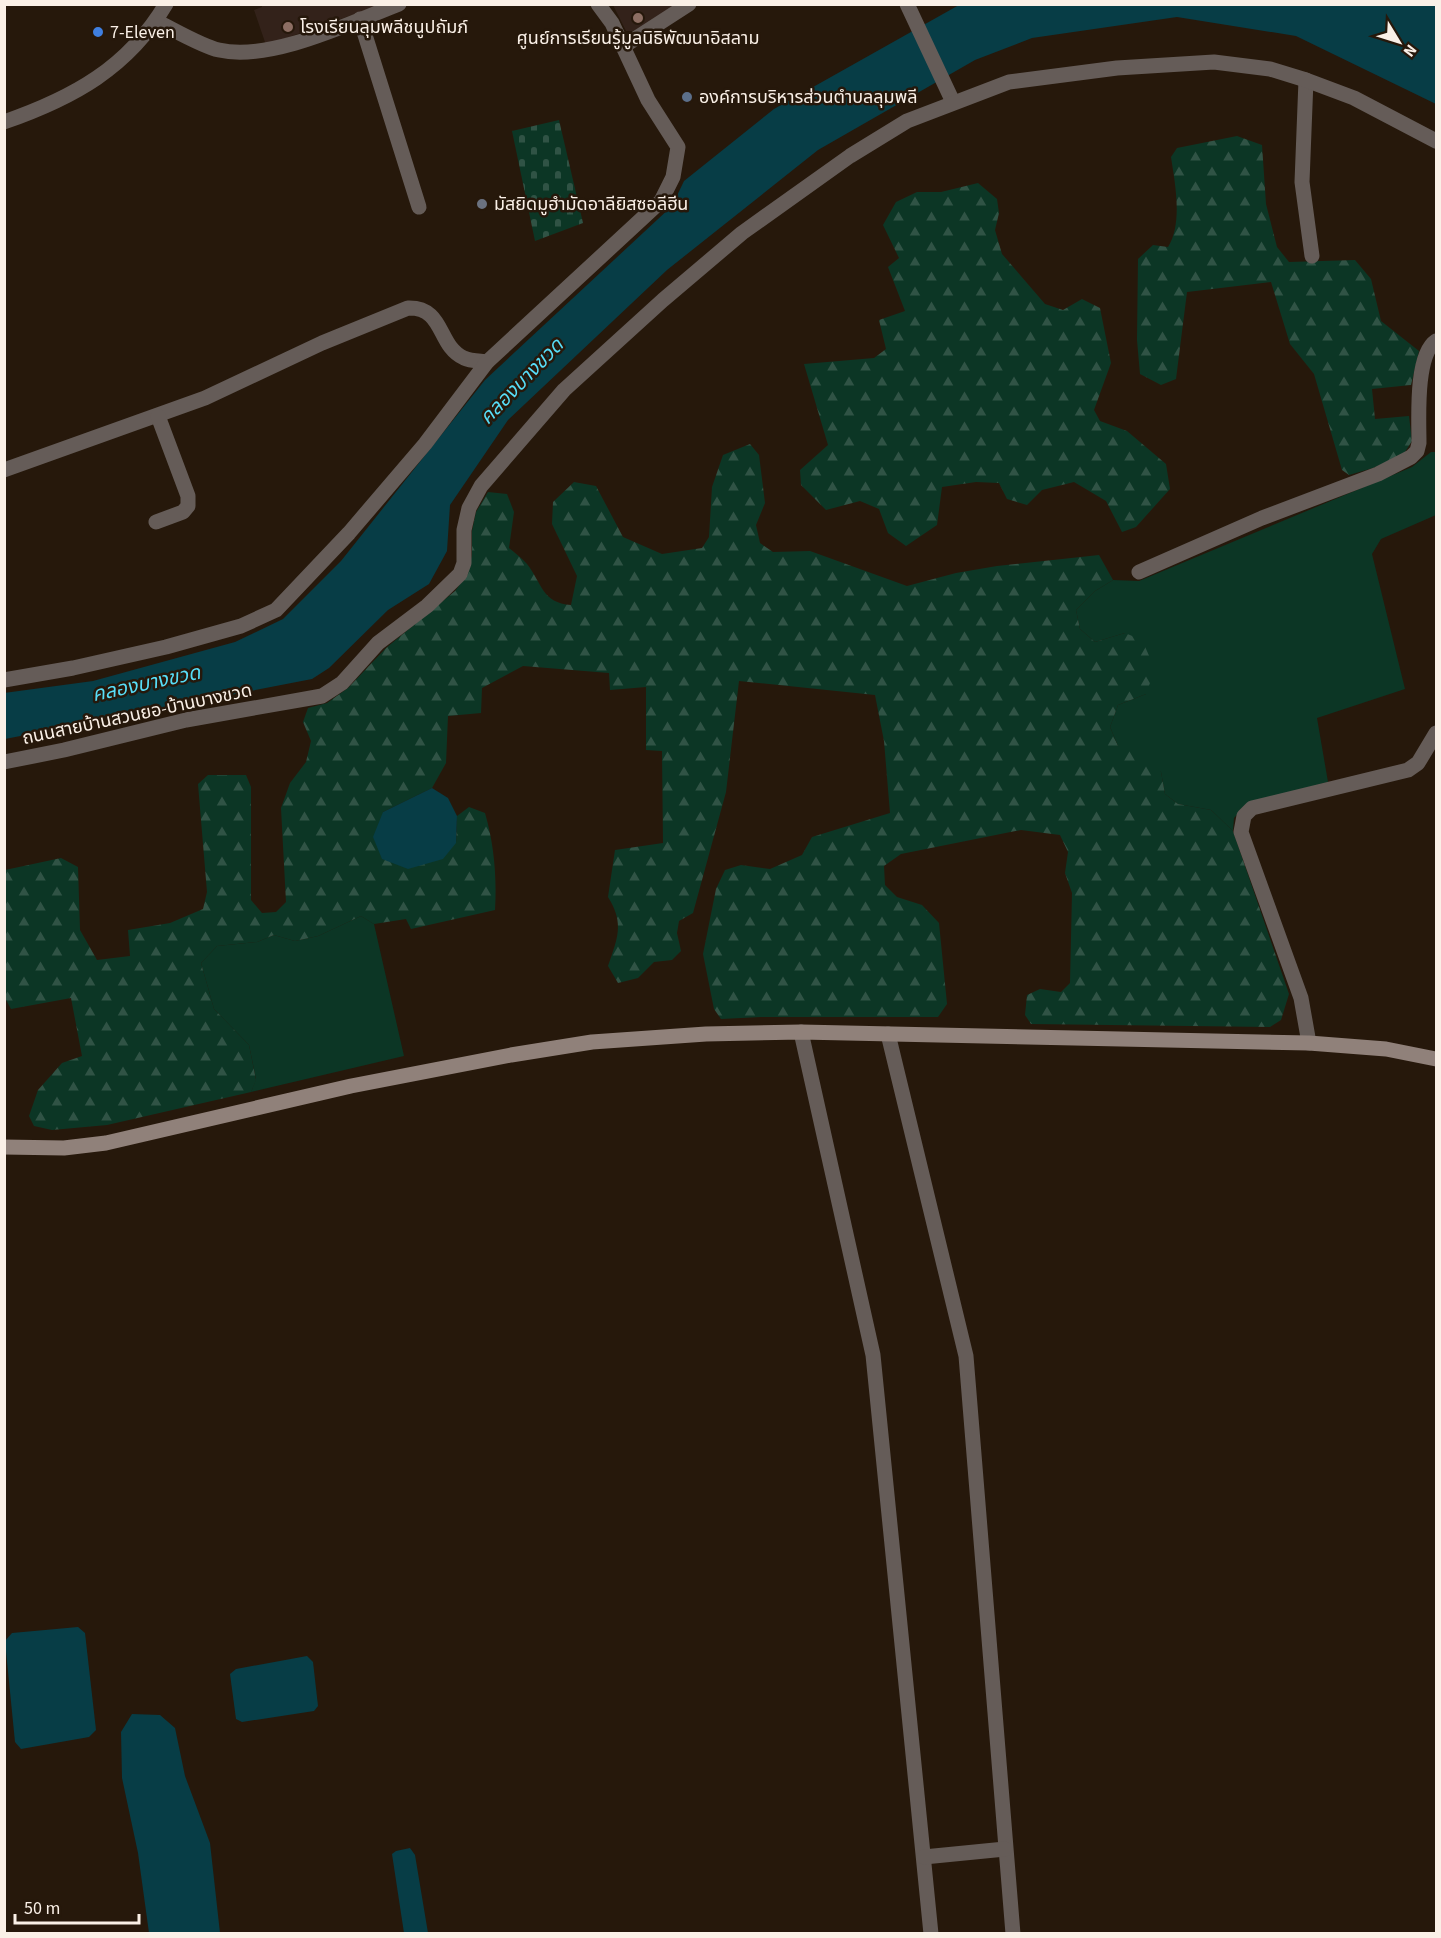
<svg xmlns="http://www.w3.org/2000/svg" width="1441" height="1938" font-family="'Source Sans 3','Noto Sans Thai',sans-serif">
  <defs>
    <pattern id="forest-firs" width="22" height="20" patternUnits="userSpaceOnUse" patternTransform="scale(1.5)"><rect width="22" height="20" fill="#0c3625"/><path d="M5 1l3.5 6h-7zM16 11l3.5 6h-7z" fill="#305345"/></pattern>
    <pattern id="cemetery-stones" width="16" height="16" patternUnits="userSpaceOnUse" patternTransform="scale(1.5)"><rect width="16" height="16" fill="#0c3625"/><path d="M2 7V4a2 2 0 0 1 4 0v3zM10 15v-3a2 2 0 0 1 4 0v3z" fill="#305345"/></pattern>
  </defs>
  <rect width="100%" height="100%" fill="#26180b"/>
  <g fill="#33221a">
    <path d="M262 4 381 5 266 45 254 10 262 7Z"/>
    <path d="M613 5H679L636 31H626Z"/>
  </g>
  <g fill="#0c3625">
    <path d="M1431 452H1436V515L1381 539 1372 554 1405 689 1317 718 1328 782 1247 804 1234 818 1233 831 1211 810 1178 804 1165 794 1161 772 1118 746 1110 727 1118 705 1146 694 1125 633 1095 642 1080 629 1076 610 1095 591 1113 580 1139 581 1412 467Z"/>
    <path d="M361 916 374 924 404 1056 251 1092 256 1079 249 1045 214 1009 201 963 217 946 257 942 274 935 295 941 318 936Z"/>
  </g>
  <g fill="url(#forest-firs)">
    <path d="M1237 136 1262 145 1266 204 1277 247 1289 262 1355 260 1371 279 1381 321 1419 351 1411 385 1372 389 1375 419 1409 416 1412 441 1403 455 1373 468 1349 475 1342 470 1314 374 1290 344 1271 282 1187 292 1176 379 1161 385 1140 374 1137 340 1138 259 1153 245 1168 247C1183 223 1175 183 1171 157L1177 148Z"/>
    <path d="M978 183 997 199 999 213 995 230 1002 254 1045 304 1063 310 1082 299 1100 308 1111 363 1094 410 1100 421 1127 431 1166 464 1170 489 1136 527 1122 532 1106 501 1074 482 1042 490 1027 505 1007 499 999 483 976 482 942 487 937 525 906 546 888 533 879 509 860 501 826 510 801 485 800 470 828 445 804 364 874 358 886 349 879 320 905 311 888 267 899 258 883 225 896 202 917 192H941Z"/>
    <path d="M750 444 759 455 765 503 756 525 760 543 773 552 810 551 907 586 956 573 997 566 1099 555 1113 580 1095 591 1076 610 1080 629 1095 642 1125 633 1142 640 1155 669 1146 694 1118 705 1110 727 1118 746 1144 751 1161 772 1165 794 1178 804 1211 810 1233 831 1289 994 1281 1020 1270 1027 1031 1024 1025 1015 1027 995 1040 989 1061 992 1070 983 1072 893 1065 873 1068 852 1060 835 1021 830 901 854 884 866 885 885 897 897 922 905 939 923 947 1004 938 1017H761L721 1019 714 1009 703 954 716 889 725 870 741 865 770 869 802 855 812 837 890 813 884 741 875 695 739 681 726 792 693 913 679 921 677 933 681 951 672 960 654 962 638 978 618 983 608 966C617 939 625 924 608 897L615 850 663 843 662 751 646 750V687L610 690 609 673 523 666 482 688 481 713 448 716 446 763 432 788 383 812 456 843 457 816 469 807 485 813C494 844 497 877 495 910L411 929 406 919 374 924 361 916 318 936 295 941 274 935 257 942 217 946 201 963 214 1009 249 1045 256 1080 251 1092 107 1125 52 1130 34 1126 29 1116 38 1090 62 1063 82 1056 71 998 11 1009 5 998V870L61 858 78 867 80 930 97 960 130 956 128 930 170 923 203 909 207 892 198 784 208 775H246L251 787V900L262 913 276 912 286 902 281 808 290 783 306 762 311 741 303 722 308 708 327 703 348 688 386 648 455 591 467 575 472 555V531L476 512 488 492 507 494 514 512 509 548C515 553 522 558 527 564 542 583 542 603 571 605L577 576 552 524 553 502 574 482 596 486 623 537 662 554 702 548 709 537 712 487 723 455Z"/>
  </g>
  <path fill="url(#cemetery-stones)" d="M559 120 583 223 535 241 512 131Z"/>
  <g fill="#073d46">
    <path d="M1430 4 1436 6V104L1296 36 1177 17 1032 38 975 60 818 150 667 270 508 420 450 505 447 551 429 584 388 610 329 668 312 679 5 739 4 693 93 681 235 642 283 619 341 561 485 380 672 206 684 181 774 109 959 5Z"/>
    <path d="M432 788 448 798 457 816 456 843 443 859 408 869 382 859 373 837 383 812Z"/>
    <path d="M78 1627 85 1633 96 1730 89 1737 21 1749 15 1742 5 1641 12 1633Z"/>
    <path d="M307 1656 313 1662 318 1706 314 1711 242 1722 236 1719 230 1674 236 1669Z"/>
    <path d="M132 1714 160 1715 175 1728 185 1776 210 1843 220 1933H149L138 1853 122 1778 121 1732Z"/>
    <path d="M410 1848 415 1855 428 1933H404L392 1854 396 1851Z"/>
  </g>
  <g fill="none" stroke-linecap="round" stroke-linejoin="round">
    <g stroke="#655c58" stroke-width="15">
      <path d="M907 4 953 102"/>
      <path d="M360 19 419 207"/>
      <path d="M156 21C173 29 201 46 219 50 270 62 350 23 399 4"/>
      <path d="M624 46 689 4"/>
      <path d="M1306 80 1302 182 1312 256"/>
      <path d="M4 470 205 398 322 343 408 308C445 307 437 346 464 358 470 361 480 361 487 362"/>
      <path d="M156 522 183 512 188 506V496L158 416"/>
      <path d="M1139 572 1262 518 1378 474 1411 457 1417 451 1419 443C1419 420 1415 355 1436 341"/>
      <path d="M4 680 73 668 166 647 241 626 276 610 349 533 425 444 487 362 661 201 673 177 678 147 648 100 612 23 598 4"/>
      <path d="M4 762 64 750 186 720 322 696 342 683 378 643 427 606 460 574 464 563V530L469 508 481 486 564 390 663 300 742 233 850 156 907 121 1009 82 1117 68 1214 62 1270 69 1306 80 1354 98 1436 141"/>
      <path d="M801 1032 873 1355 931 1934"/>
      <path d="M888 1034 966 1356 1013 1934"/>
      <path d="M1309 1043 1301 998 1241 832 1244 816 1252 808 1408 770 1418 763 1436 733"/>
      <path d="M924 1857 1005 1849"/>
    </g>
    <path stroke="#655c58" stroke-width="15" d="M4 122C73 98 128 68 166 4"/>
    <path stroke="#90817a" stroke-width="15" d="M4 1147 64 1148 106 1143 351 1086 511 1055 592 1042 706 1034 801 1032 1309 1043 1386 1049 1436 1059"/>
  </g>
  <g fill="#8d6e63" stroke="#26180b" stroke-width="2">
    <circle cx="638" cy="18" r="6"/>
    <circle cx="288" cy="27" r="6"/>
  </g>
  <circle fill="#3f7fe0" stroke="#26180b" stroke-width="2" cx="98" cy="32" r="6"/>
  <circle fill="#5c6f8a" stroke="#26180b" stroke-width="2" cx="687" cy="97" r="6"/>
  <circle fill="#6b7280" stroke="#26180b" stroke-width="2" cx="482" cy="204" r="6"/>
  <g text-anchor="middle" stroke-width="5" stroke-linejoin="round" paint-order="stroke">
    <g font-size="18" fill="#faf0e7" stroke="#26180b" text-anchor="start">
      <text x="300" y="33">โรงเรียนลุมพลีชนูปถัมภ์</text>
      <text x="110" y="38">7-Eleven</text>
      <text x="638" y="44" text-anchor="middle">ศูนย์การเรียนรู้มูลนิธิพัฒนาอิสลาม</text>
      <text x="699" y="103">องค์การบริหารส่วนตำบลลุมพลี</text>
      <text x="494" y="210">มัสยิดมูฮำมัดอาลียิสซอลีฮีน</text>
    </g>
    <g font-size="18" fill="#faf0e7" stroke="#26180b">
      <text transform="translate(137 714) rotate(-12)" y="6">ถนนสายบ้านสวนยอ-บ้านบางขวด</text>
    </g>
    <g font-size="20" font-style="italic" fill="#57ddf7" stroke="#26180b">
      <text transform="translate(521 381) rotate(-46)" y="7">คลองบางขวด</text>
      <text transform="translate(146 683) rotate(-12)" y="7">คลองบางขวด</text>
    </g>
  </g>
  <rect width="1441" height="1938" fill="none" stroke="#faf0e7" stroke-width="12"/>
  <g transform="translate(1399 42) rotate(128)" stroke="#26180b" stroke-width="4.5" paint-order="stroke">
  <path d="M0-4.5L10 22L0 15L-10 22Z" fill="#faf0e7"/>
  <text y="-9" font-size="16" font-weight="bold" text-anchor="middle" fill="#faf0e7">N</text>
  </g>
  <path d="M15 1914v9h124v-9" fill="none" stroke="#faf0e7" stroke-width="3"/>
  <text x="24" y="1914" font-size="18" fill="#faf0e7" stroke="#26180b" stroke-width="4.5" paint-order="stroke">50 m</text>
</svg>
